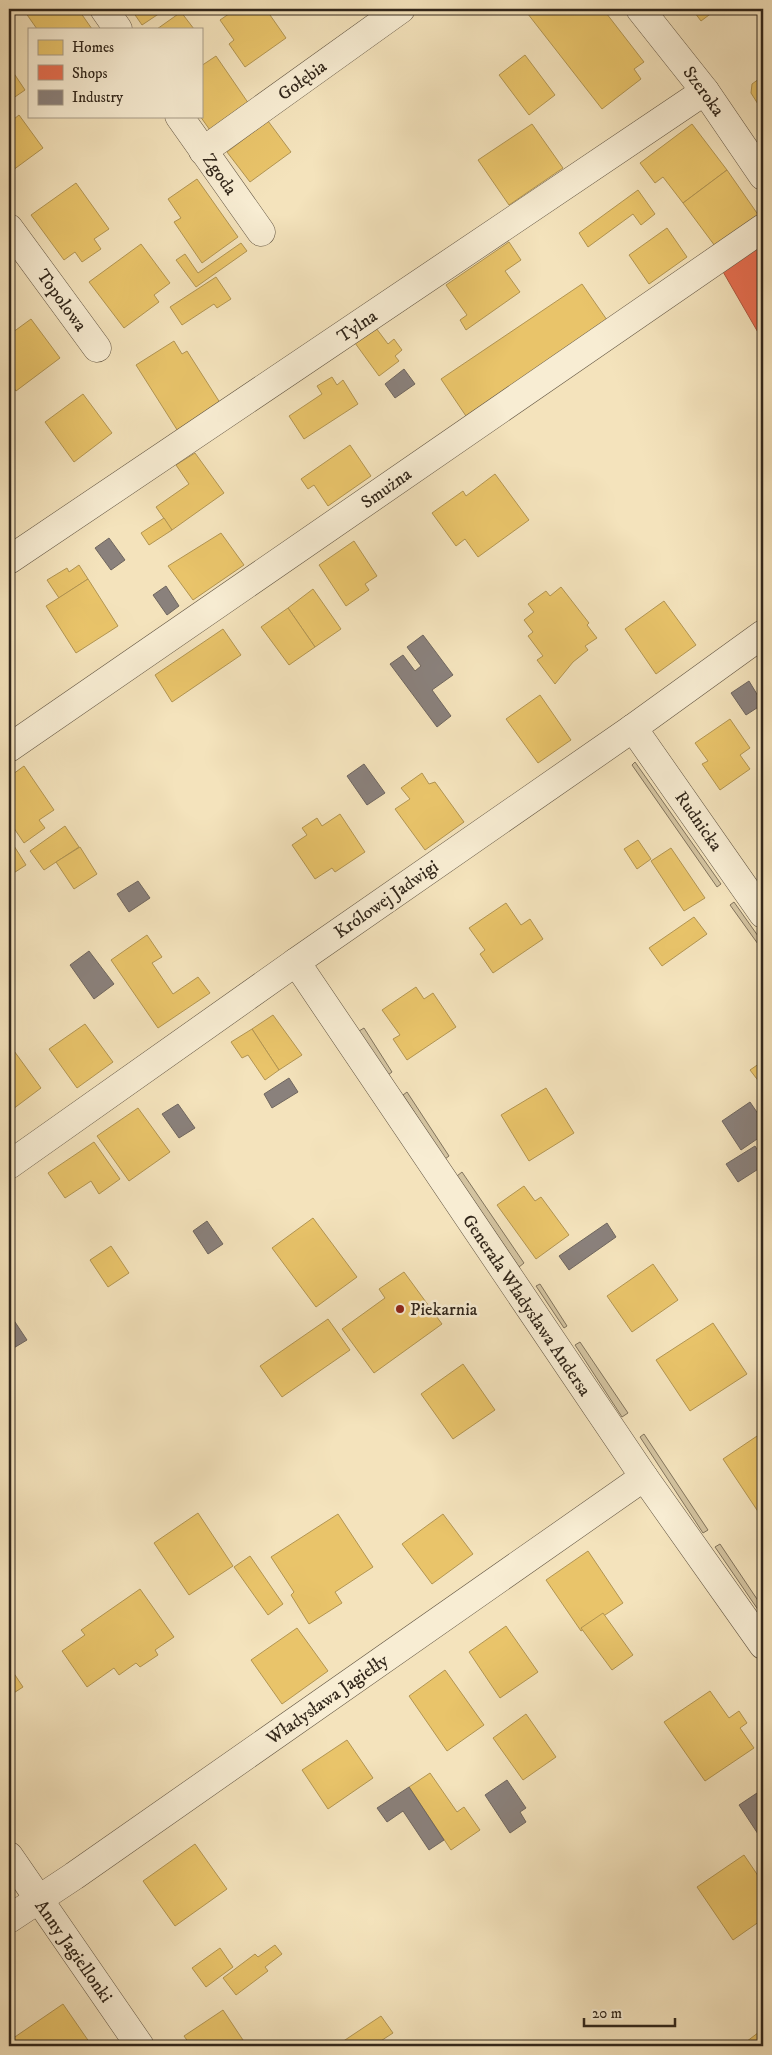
<svg xmlns="http://www.w3.org/2000/svg" width="772" height="2055" font-family="'IM FELL DW Pica',serif">
  <rect width="100%" height="100%" fill="#f4e3bc"/>
  <filter id="stains"><feTurbulence type="fractalNoise" baseFrequency=".004" numOctaves="4"/><feColorMatrix values="0 0 0 0 .2 0 0 0 0 .09 0 0 0 0 .02 0 0 0 .5 -.17"/></filter>
  <radialGradient id="worn" r=".72"><stop offset=".6" stop-color="#630" stop-opacity="0"/><stop offset="1" stop-color="#630" stop-opacity=".3"/></radialGradient>
  <g fill="#d3c3a0" stroke="#82745d">
    <path d="M635 762 721 884 717 887 632 765Z"/>
    <path d="M734 902 763 943V951L730 905Z"/>
    <path d="M364 1028 392 1072 388 1075 359 1031Z"/>
    <path d="M407 1092 449 1156 445 1159 403 1095Z"/>
    <path d="M462 1172 524 1263 519 1267 457 1176Z"/>
    <path d="M540 1284 567 1326 564 1328 536 1286Z"/>
    <path d="M580 1342 628 1413 622 1417 575 1345Z"/>
    <path d="M644 1434 708 1530 703 1533 640 1437Z"/>
    <path d="M720 1544 763 1608V1617L715 1547Z"/>
  </g>
  <g fill="#e9c46a" stroke="#b29552">
    <path d="M23 9H78L92 29H37Z"/>
    <path d="M131 9H166L142 25Z"/>
    <path d="M236 9H245L247 12 252 9H272L274 12 270 15 286 38 245 67 229 44 234 40 220 20Z"/>
    <path d="M524 9H603L644 62 634 69 641 79 602 109Z"/>
    <path d="M692 9H717L701 21Z"/>
    <path d="M181 12 194 29H157Z"/>
    <path d="M525 55 555 95 529 115 499 75Z"/>
    <path d="M216 56 251 107 212 133 200 116 201 66Z"/>
    <path d="M9 66 25 90 9 101Z"/>
    <path d="M763 76V112L751 93 752 84Z"/>
    <path d="M19 115 43 148 9 173V123Z"/>
    <path d="M268 121 291 152 250 182 227 152Z"/>
    <path d="M532 124 563 168 509 205 478 160Z"/>
    <path d="M692 124 727 170 683 203 663 177 655 183 640 163Z"/>
    <path d="M727 170 759 216 715 246 683 203Z"/>
    <path d="M197 179 238 237 202 263 174 222 181 218 168 199Z"/>
    <path d="M76 183 109 229 94 239 101 249 82 262 75 252 64 260 31 215Z"/>
    <path d="M638 190 655 214 641 225 633 214 588 247 579 233Z"/>
    <path d="M667 228 687 257 649 284 629 255Z"/>
    <path d="M509 242 521 260 505 271 520 292 466 330 460 320 467 315 446 285Z"/>
    <path d="M241 243 247 251 196 287 176 260 185 254 198 273Z"/>
    <path d="M141 244 170 283 154 295 159 302 124 328 89 282Z"/>
    <path d="M216 277 231 299 217 308 214 304 182 325 170 307Z"/>
    <path d="M582 284 607 320 466 416 441 379Z"/>
    <path d="M31 319 60 358 16 391 9 380V335Z"/>
    <path d="M376 328 388 344 394 339 402 350 395 356 399 361 379 376 355 343Z"/>
    <path d="M174 341 182 354 187 351 224 409 181 436 136 365Z"/>
    <path d="M332 377 337 385 343 380 358 404 304 439 289 416 322 394 317 386Z"/>
    <path d="M83 394 112 433 74 462 45 422Z"/>
    <path d="M350 445 371 476 328 506 314 485 308 489 301 479Z"/>
    <path d="M195 453 224 493 172 530 156 507 189 484 176 465Z"/>
    <path d="M495 474 529 520 478 557 465 539 456 546 432 513 463 491 466 496Z"/>
    <path d="M164 518 172 530 149 545 141 533Z"/>
    <path d="M221 533 244 565 193 600 168 566Z"/>
    <path d="M354 541 377 576 365 584 369 590 346 606 319 565Z"/>
    <path d="M79 565 88 579 59 598 47 580 67 568 69 572Z"/>
    <path d="M88 579 118 626 76 653 46 606Z"/>
    <path d="M561 587 589 623 587 625 597 638 585 646 588 650 573 662 555 684 537 660 543 656 528 636 533 632 524 620 534 612 528 604 546 591 550 596Z"/>
    <path d="M313 589 341 629 315 647 288 608Z"/>
    <path d="M664 601 696 645 656 674 625 629Z"/>
    <path d="M288 608 315 647 289 665 261 627Z"/>
    <path d="M223 629 241 655 172 702 155 675Z"/>
    <path d="M540 695 571 740 538 763 506 719Z"/>
    <path d="M730 719 750 748 740 755 750 769 720 790 702 764 708 761 695 743Z"/>
    <path d="M24 766 54 810 39 820 45 828 24 843 9 821V777Z"/>
    <path d="M422 773 429 784 435 782 464 822 425 850 395 809 410 799 401 788Z"/>
    <path d="M340 814 365 852 335 872 332 868 315 879 292 845 307 835 302 828 317 818 322 826Z"/>
    <path d="M65 826 79 847 44 870 30 851Z"/>
    <path d="M9 838 26 865 9 876Z"/>
    <path d="M638 840 651 859 637 869 624 849Z"/>
    <path d="M80 847 97 874 74 889 56 862Z"/>
    <path d="M671 848 705 898 684 911 651 861Z"/>
    <path d="M506 903 521 925 530 919 543 939 493 973 480 954 485 950 469 928Z"/>
    <path d="M694 917 707 934 662 966 649 948Z"/>
    <path d="M147 935 162 957 152 963 173 994 198 977 210 993 158 1028 111 960Z"/>
    <path d="M416 987 424 999 433 993 456 1027 407 1060 393 1039 400 1035 382 1010Z"/>
    <path d="M273 1015 302 1055 279 1070 252 1029Z"/>
    <path d="M85 1024 113 1062 77 1088 49 1049Z"/>
    <path d="M252 1029 279 1070 265 1080 248 1055 242 1058 231 1042Z"/>
    <path d="M9 1044 41 1088 9 1112Z"/>
    <path d="M763 1061V1087L750 1070Z"/>
    <path d="M546 1088 574 1133 529 1161 501 1115Z"/>
    <path d="M138 1108 170 1152 129 1181 97 1136Z"/>
    <path d="M94 1142 120 1179 99 1194 91 1181 65 1198 48 1173Z"/>
    <path d="M524 1186 535 1201 541 1197 569 1235 536 1259 497 1205Z"/>
    <path d="M313 1218 357 1277 316 1307 272 1248Z"/>
    <path d="M111 1246 129 1273 108 1287 90 1260Z"/>
    <path d="M653 1264 678 1300 632 1332 607 1296Z"/>
    <path d="M404 1272 442 1324 374 1373 342 1329 385 1298 379 1289Z"/>
    <path d="M328 1319 350 1350 282 1397 260 1366Z"/>
    <path d="M713 1323 747 1374 690 1411 656 1360Z"/>
    <path d="M463 1364 495 1410 453 1439 421 1394Z"/>
    <path d="M763 1432V1519L723 1459Z"/>
    <path d="M198 1513 233 1566 189 1595 154 1543Z"/>
    <path d="M338 1514 373 1567 335 1592 342 1603 309 1624 291 1595 294 1592 271 1557Z"/>
    <path d="M443 1514 473 1554 432 1584 402 1544Z"/>
    <path d="M588 1551 623 1603 581 1631 546 1580Z"/>
    <path d="M250 1556 283 1604 268 1615 234 1567Z"/>
    <path d="M140 1589 174 1637 155 1650 158 1655 140 1667 136 1663 119 1675 114 1668 87 1687 62 1651 85 1635 81 1630Z"/>
    <path d="M603 1613 633 1655 612 1670 581 1628Z"/>
    <path d="M506 1626 538 1672 500 1698 469 1652Z"/>
    <path d="M297 1628 328 1671 282 1704 251 1660Z"/>
    <path d="M9 1666 23 1687 9 1696Z"/>
    <path d="M445 1670 484 1725 447 1751 409 1696Z"/>
    <path d="M710 1691 729 1718 739 1711 747 1723 740 1728 754 1748 705 1781 664 1722Z"/>
    <path d="M526 1714 556 1757 523 1780 493 1738Z"/>
    <path d="M347 1740 373 1778 328 1809 302 1770Z"/>
    <path d="M430 1773 457 1812 464 1807 480 1830 451 1850 409 1787Z"/>
    <path d="M195 1844 227 1889 175 1926 143 1881Z"/>
    <path d="M744 1855 763 1883V1919L733 1940 697 1887Z"/>
    <path d="M275 1945 282 1954 265 1967 268 1971 236 1995 223 1978 255 1954 258 1957Z"/>
    <path d="M220 1948 233 1967 206 1987 192 1968Z"/>
    <path d="M63 2004 92 2046H13L9 2041Z"/>
    <path d="M223 2010 247 2046H191L184 2036Z"/>
    <path d="M381 2016 393 2033 373 2046H336Z"/>
    <path d="M763 2029V2046H743L742 2045Z"/>
  </g>
  <path fill="#e76f51" stroke="#b05940" d="M758 246H763V341L722 270Z"/>
  <g fill="#8a817c" stroke="#6f665f">
    <path d="M404 369 415 384 395 398 385 384Z"/>
    <path d="M109 538 125 560 111 570 95 548Z"/>
    <path d="M166 586 179 606 167 615 153 595Z"/>
    <path d="M423 635 453 675 432 690 451 716 437 727 390 664 403 655 415 671 421 666 407 647Z"/>
    <path d="M749 681 763 704 746 715 731 693Z"/>
    <path d="M364 764 385 793 367 805 347 776Z"/>
    <path d="M138 881 150 898 129 912 117 894Z"/>
    <path d="M89 951 114 984 94 999 70 965Z"/>
    <path d="M289 1078 298 1092 272 1108 264 1094Z"/>
    <path d="M750 1102 763 1121V1135L741 1150 722 1121Z"/>
    <path d="M178 1104 195 1128 179 1138 162 1114Z"/>
    <path d="M755 1146 763 1159V1166L738 1182 726 1164Z"/>
    <path d="M207 1221 223 1244 208 1254 193 1231Z"/>
    <path d="M607 1223 616 1237 569 1270 559 1256Z"/>
    <path d="M13 1319 27 1340 12 1349 9 1344V1321Z"/>
    <path d="M507 1780 526 1808 520 1812 526 1822 510 1833 485 1795Z"/>
    <path d="M409 1787 444 1840 429 1850 403 1811 387 1822 377 1808Z"/>
    <path d="M763 1789V1835L760 1837 739 1805Z"/>
  </g>
  <g fill="none" stroke-linecap="round" stroke-linejoin="round">
    <g stroke="#625542" stroke-width="29">
      <g id="minor">
        <path d="M104 9 118 29"/>
        <path d="M179 116 261 232"/>
        <path d="M203 151 401 9"/>
        <path d="M9 228 97 348"/>
        <path d="M9 560 705 91"/>
        <path d="M633 728 763 914"/>
        <path d="M9 748 763 228"/>
        <path d="M9 1165 296 962"/>
        <path d="M9 1856 140 2046"/>
        <path d="M9 1919 74 1876 644 1477"/>
      </g>
    </g>
    <g stroke="#625542" stroke-width="29">
      <g id="tertiary">
        <path d="M640 9 705 91 763 176"/>
        <path d="M763 634 633 728 296 962 644 1477 763 1645"/>
      </g>
    </g>
    <use href="#minor" stroke="#f8edd3" stroke-width="28"/>
    <use href="#tertiary" stroke="#f8edd3" stroke-width="28"/>
  </g>
  <circle fill="#8f2418" stroke="#f8edd3" stroke-width="2" cx="400" cy="1309" r="5"/>
  <g text-anchor="middle" stroke-width="5" stroke-linejoin="round" paint-order="stroke">
    <g font-size="18" fill="#31261a" stroke="#f8edd3">
      <text transform="translate(302 80) rotate(-36)" y="6">Gołębia</text>
      <text transform="translate(704 91) rotate(54)" y="6">Szeroka</text>
      <text transform="translate(220 174) rotate(55)" y="6">Zgoda</text>
      <text transform="translate(62 300) rotate(54)" y="6">Topolowa</text>
      <text transform="translate(357 326) rotate(-34)" y="6">Tylna</text>
      <text transform="translate(386 488) rotate(-35)" y="6">Smużna</text>
      <text transform="translate(699 821) rotate(55)" y="6">Rudnicka</text>
      <text transform="translate(386 899) rotate(-35)" y="6">Królowej Jadwigi</text>
      <text transform="translate(527 1305) rotate(56)" y="6">Generała Władysława Andersa</text>
      <text transform="translate(327 1699) rotate(-35)" y="6">Władysława Jagiełły</text>
      <text transform="translate(74 1951) rotate(55)" y="6">Anny Jagiellonki</text>
    </g>
    <g font-size="18" fill="#31261a" stroke="#f8edd3" text-anchor="start">
      <text x="410" y="1315">Piekarnia</text>
    </g>
  </g>
  <rect width="772" height="2055" fill="none" stroke="#f4e3bc" stroke-width="30"/>
  <rect x="10" y="10" width="752" height="2035" fill="none" stroke="#31261a" stroke-width="2.5"/>
  <rect x="15" y="15" width="742" height="2025" fill="none" stroke="#31261a"/>
  <rect x="28" y="28" width="175" height="90" fill="#f8edd3" stroke="#a89d89"/>
  <rect x="38" y="40" width="25" height="15" fill="#e9c46a" stroke="#a89d89"/>
  <text x="72" y="52" font-size="15" fill="#31261a">Homes</text>
  <rect x="38" y="65" width="25" height="15" fill="#e76f51" stroke="#a89d89"/>
  <text x="72" y="78" font-size="15" fill="#31261a">Shops</text>
  <rect x="38" y="90" width="25" height="15" fill="#8a817c" stroke="#a89d89"/>
  <text x="72" y="102" font-size="15" fill="#31261a">Industry</text>
  <path d="M584 2018v8h91v-8" fill="none" stroke="#31261a" stroke-width="2.5"/>
  <text x="592" y="2018" font-size="15" fill="#31261a" stroke="#f8edd3" stroke-width="4" paint-order="stroke">20 m</text>
  <rect width="100%" height="100%" filter="url(#stains)"/>
  <rect width="100%" height="100%" fill="url(#worn)"/>
</svg>
